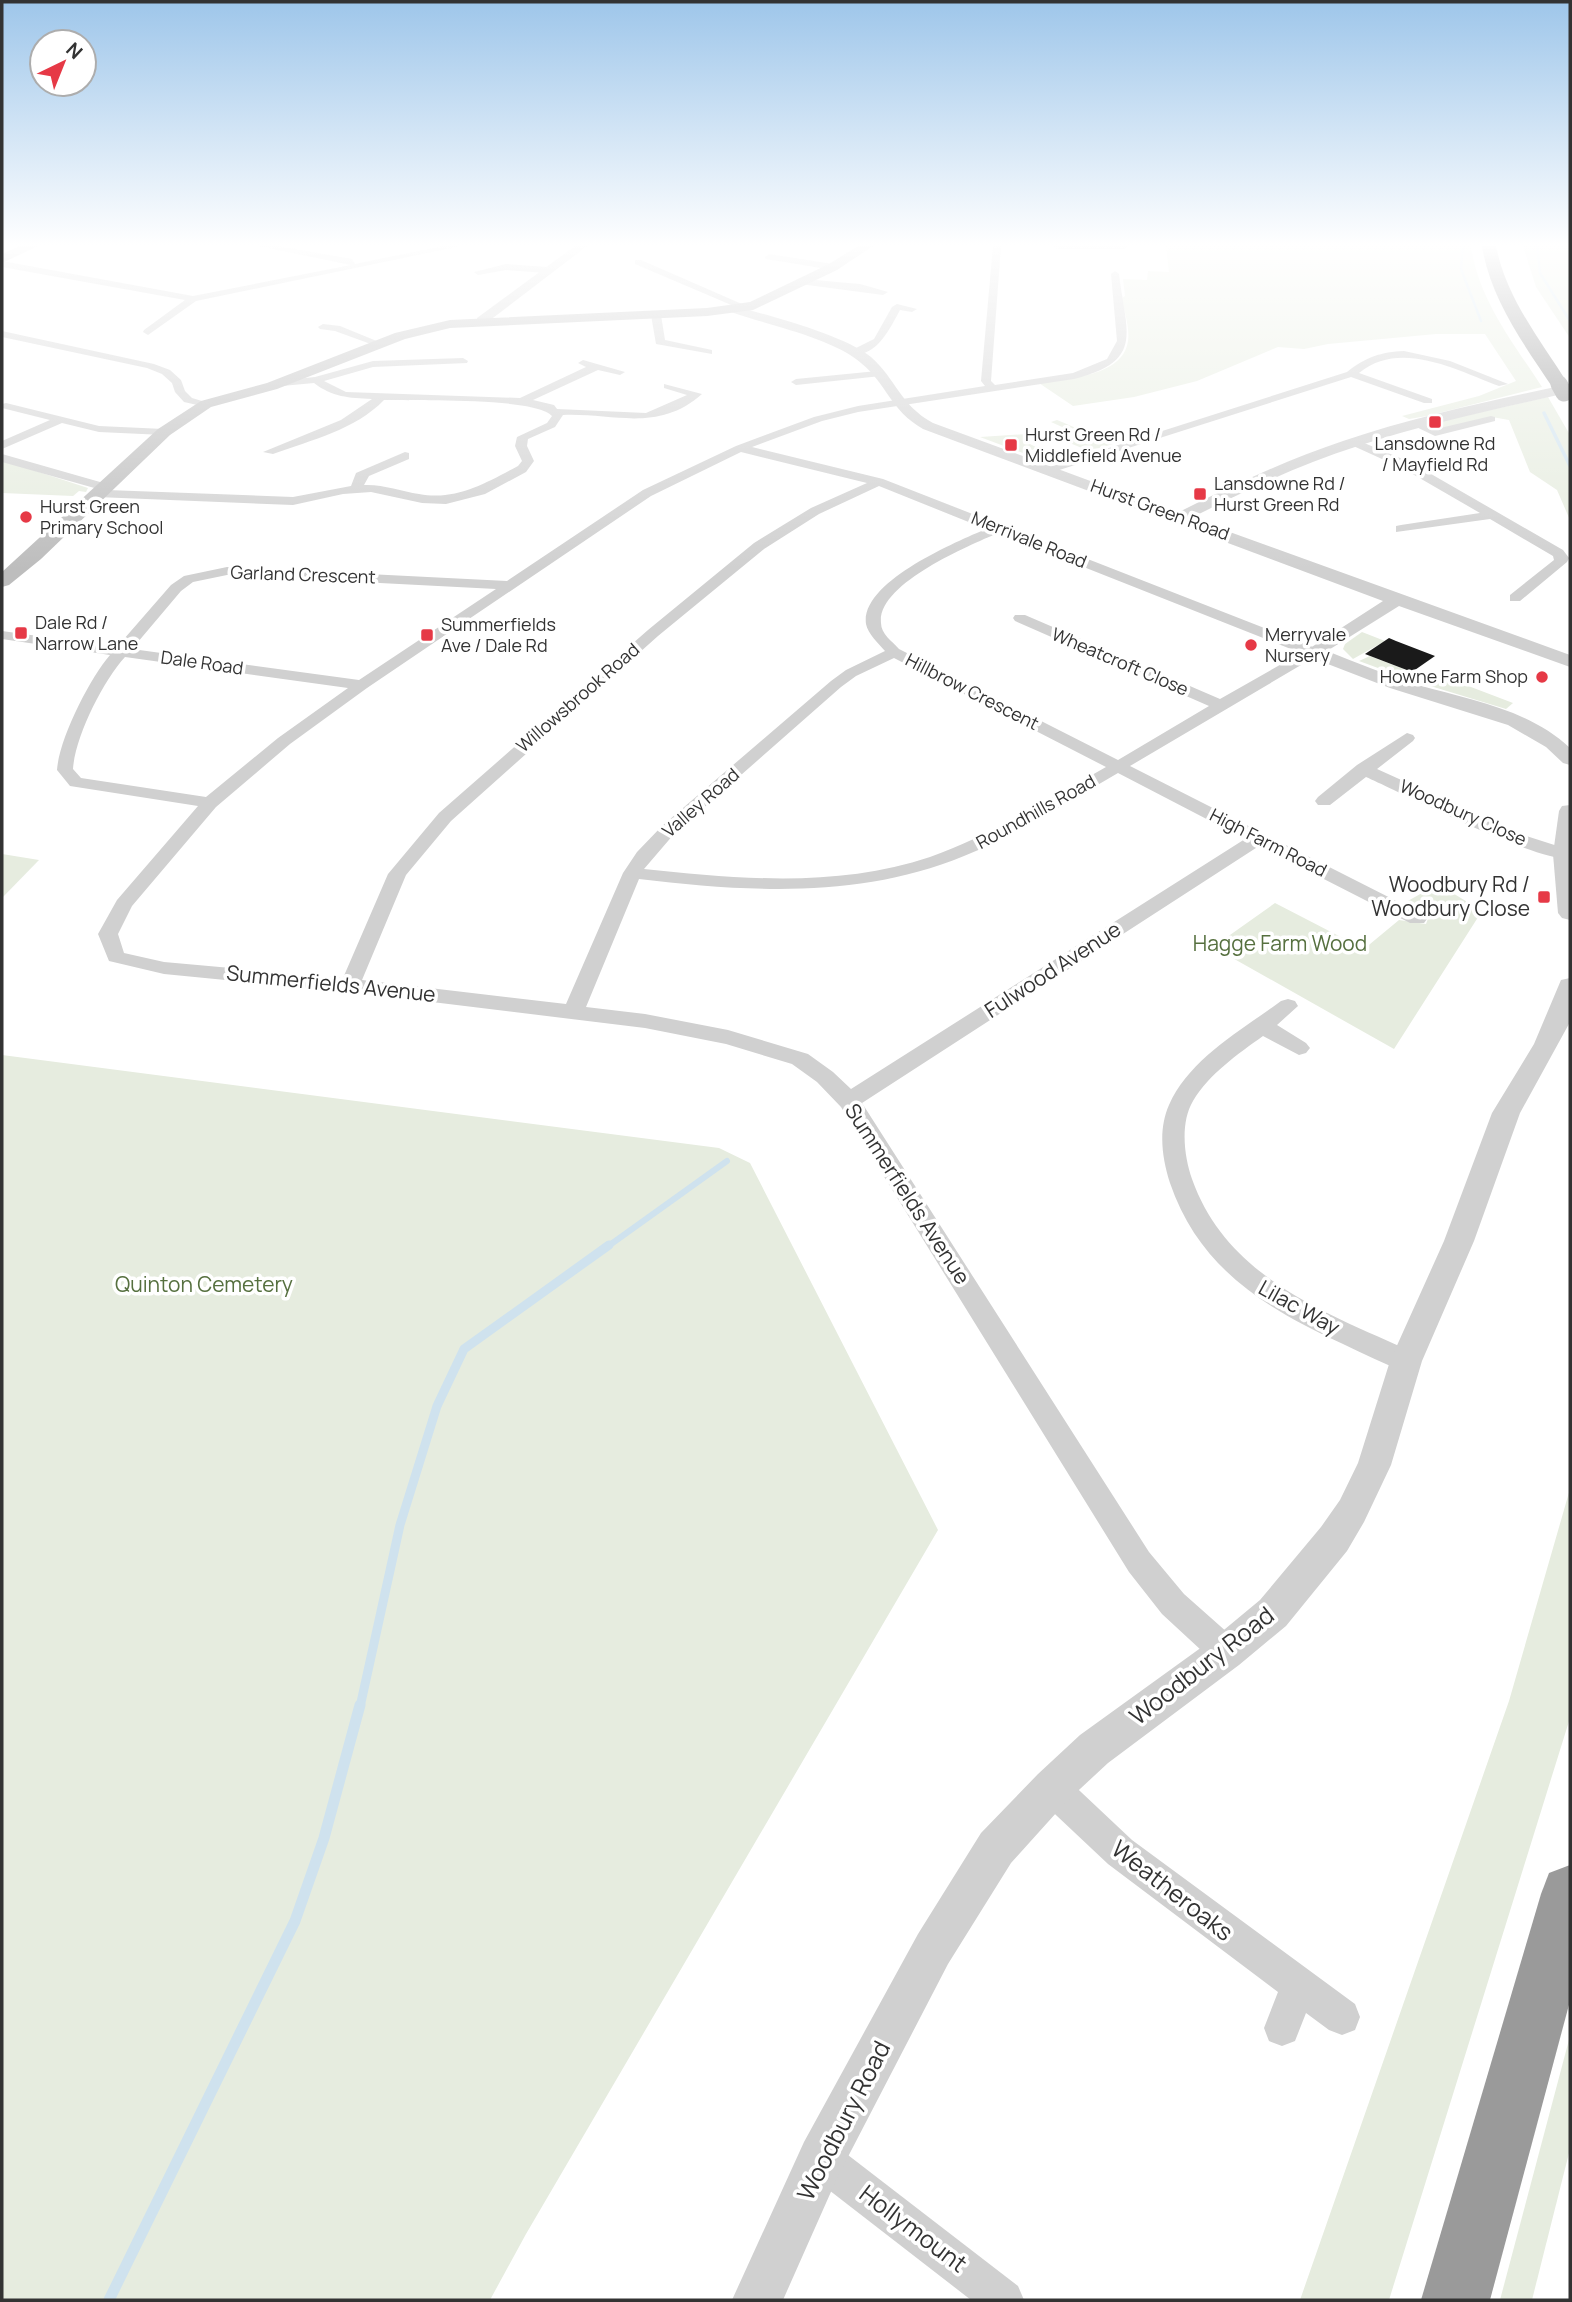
<svg xmlns="http://www.w3.org/2000/svg" width="1572" height="2302" font-family="Manrope,sans-serif">
  <rect width="100%" height="100%" fill="#fff"/>
  <g fill="#e6ecdf">
    <path d="M1166 246H1471C1478 299 1514 344 1542 387L1427 416 1409 419 1402 416 1479 396 1516 381 1485 334H1436L1328 344 1304 349 1278 347 1197 381 1134 397 1073 406 1039 383C1067 378 1123 377 1128 341 1130 328 1124 311 1122 298L1125 296 1123 279 1147 280 1148 271 1169 272Z"/>
    <path d="M1523 246H1570V338L1536 287Z"/>
    <path d="M1548 397 1570 435V520L1557 490 1530 472 1509 420 1492 417 1436 430 1424 425Z"/>
    <path d="M1057 420 1062 422 1113 444 1089 451 1053 436 1059 434 1069 439 1080 435 1051 422Z"/>
    <path d="M1041 433 1059 441 1049 444 1034 438 1024 441 1038 448 1023 453 980 437Z"/>
    <path d="M2 460 88 488 86 492 79 491 73 496 2 493Z"/>
    <path d="M1362 632 1385 641 1353 659 1343 649 1345 644Z"/>
    <path d="M1370 656 1417 674 1408 679 1359 661Z"/>
    <path d="M1429 671 1513 703 1506 709 1414 681Z"/>
    <path d="M2 854 39 860 2 898Z"/>
    <path d="M1438 884 1482 911 1394 1049 1213 947 1275 903 1364 949 1399 920 1426 924 1429 916 1406 902Z"/>
    <path d="M2 1055 719 1148 750 1163 938 1530 526 2234 490 2300H2Z"/>
    <path d="M1570 1489V1718L1389 2300H1300L1509 1701Z"/>
    <path d="M1570 2036V2149L1532 2300H1500Z"/>
  </g>
  <g fill="none" stroke-linecap="round" stroke-linejoin="round">
    <g stroke="#cfe2ee" stroke-width="2.5">
      <path d="M1463 246 1461 269 1481 321"/>
      <path d="M1537 246 1540 273 1570 321"/>
    </g>
    <path stroke="#cfe2ee" stroke-width="3.5" d="M1544 413 1570 466"/>
    <path stroke="#cfe2ee" stroke-width="6" d="M607 1247 727 1161"/>
    <path stroke="#cfe2ee" stroke-width="9" d="M360 1707 400 1525 437 1406 464 1349 609 1245"/>
    <path stroke="#cfe2ee" stroke-width="11" d="M109 2300 295 1921 324 1838 360 1705"/>
  </g>
  <path fill="#1a1a1a" d="M1389 638 1396 641 1435 656 1412 672 1365 654Z"/>
  <g fill="none" stroke-linecap="round" stroke-linejoin="round">
    <g fill="#d0d0d0" fill-rule="evenodd">
      <path d="M258 246H278L352 259 355 264 443 246H461L196 301 148 335 143 332 144 330 185 300 2 267V261L193 296 351 265Z"/>
      <path d="M993 246H1001L991 381 995 385 1073 373 1107 359 1117 341 1111 274 1115 271 1119 274C1126 333 1145 361 1074 379L858 412 822 421 752 447 883 479 1318 649 1320 652 1318 655 1130 766 1424 915 1427 919 1424 923H1410L1259 846 862 1103 1149 1552 1184 1594 1237 1641 1241 1652 1237 1663 1226 1667 1215 1663 1162 1614 1129 1572 841 1107 817 1082 792 1064 726 1044 645 1028 350 992 164 974 109 961 98 934 117 900 198 806 70 786 57 770C59 739 90 678 110 655L2 639V631L117 647 171 585 184 576 227 567 507 581 643 490 736 446 814 417 858 406 985 386 981 381ZM741 452 867 483 811 508 754 543 648 630 439 813 388 874 343 978 164 962 124 953 118 934 132 906 216 807 290 744 367 688 651 496ZM879 486 986 529C956 542 860 582 866 624 868 634 878 643 885 651L846 670 831 681 662 826 637 852 623 873 566 1004 362 980 406 875 451 821 658 636 764 549 819 514ZM998 533 1301 653 1220 699 1025 615H1015L1013 618 1015 621 1209 706 1118 760 899 649C892 641 881 634 881 623 877 584 968 546 998 533ZM227 575 496 589 359 680 132 649 181 591 193 582ZM125 657 348 688 278 738 206 797 81 778 73 769C75 737 103 681 125 657ZM894 658 1106 767C1049 799 992 835 930 857 839 888 738 879 644 869L674 834 841 687 856 676ZM1118 773 1245 839 851 1089 833 1072 808 1054 728 1030 645 1014 586 1007 639 879C748 892 860 899 964 856 1018 834 1068 802 1118 773Z"/>
      <path d="M1054 246H1129L1125 249H1058Z"/>
      <path d="M769 254 833 264 837 267 833 270 766 259 765 257Z"/>
      <path d="M635 260H641L751 308 743 310 635 264Z"/>
      <path d="M506 264 547 267 551 270 547 273 506 270 478 275 474 272Z"/>
      <path d="M803 279 860 284 888 292 883 295 800 284V280Z"/>
      <path d="M897 304 917 309 912 312 900 310C889 330 877 357 850 355V351L874 339 892 307Z"/>
      <path d="M656 312 661 315 665 340 712 350V354L656 344 651 315Z"/>
      <path d="M323 324 340 326 384 344 379 347 335 331 320 329 318 327Z"/>
      <path d="M2 331 154 364 170 370 181 380 185 391 192 398 212 404 206 407 184 402 175 392 172 383 162 374 147 368 2 337Z"/>
      <path d="M1404 351 1450 361 1508 384 1499 386C1456 370 1400 339 1359 373L1432 399V403H1424L1351 377 1053 472 1043 469 1347 372C1366 357 1381 352 1404 351Z"/>
      <path d="M463 358 468 361 467 363 373 367 324 381 346 392 520 398 586 367 578 363 583 360 625 372 620 375 598 370 533 400 554 405 557 409 646 413 687 395 664 388V384L702 394C658 433 614 413 563 415L555 427 528 439 527 446 534 461 526 472 485 494 446 504 422 503 371 492 343 494 293 505 97 497 91 493 98 489 2 462V454L107 484V490L293 497 351 486 356 473 405 452 409 453V459L369 476 364 485C382 484 401 491 419 494 456 501 486 483 518 466L522 461 515 446 517 437 547 423 552 416C536 397 414 401 384 400 355 430 311 440 273 454L263 452 341 420 372 399C349 398 332 397 314 383L282 386 278 385V381L315 377 373 361Z"/>
      <path d="M877 371 881 372V376L796 385 791 382 796 379Z"/>
      <path d="M6 403 99 426 164 429 170 432 164 435 99 432 62 423 2 449V441L50 420 2 408V404Z"/>
      <path d="M1491 416 1495 417V421L1435 436 1410 424 1416 421 1436 429Z"/>
      <path d="M1349 440H1357L1412 463 1563 550 1569 558 1567 562 1520 601H1510V595L1554 560 1553 556 1490 519 1396 532V526L1401 525 1480 513 1404 469 1349 444Z"/>
      <path d="M1407 733 1413 735 1415 738 1413 741 1377 769 1523 835 1570 850V858C1543 865 1400 792 1366 777L1330 805H1318L1315 801 1318 797 1357 765Z"/>
      <path d="M1288 999 1295 1001 1298 1006 1277 1025 1306 1043 1310 1048 1306 1053 1299 1055 1263 1036C1238 1054 1209 1074 1193 1101 1180 1123 1184 1156 1192 1179 1227 1278 1326 1313 1415 1353L1419 1361 1415 1369 1406 1372C1384 1364 1364 1354 1343 1344 1265 1308 1199 1268 1170 1183 1162 1158 1158 1130 1169 1105 1189 1059 1242 1030 1281 1001Z"/>
      <path d="M1052 1772 1064 1776 1132 1840 1355 2004 1360 2017 1355 2030 1342 2035 1329 2030 1306 2013 1295 2041 1282 2046 1269 2041 1264 2028 1278 1992 1108 1864 1040 1800 1036 1788 1040 1776Z"/>
      <path d="M821 2140 835 2145 1018 2286 1024 2300H971L807 2173 802 2159 807 2145Z"/>
    </g>
    <g fill="#d0d0d0" fill-rule="evenodd">
      <path d="M575 246H587L485 324H477V318Z"/>
      <path d="M735 306C770 316 844 335 871 357 896 379 900 405 933 423L1177 513C1231 486 1286 460 1343 441 1417 416 1494 400 1570 384V392C1499 409 1427 423 1358 446 1300 464 1245 491 1191 518L1570 655V667L1399 606 1327 651C1357 663 1387 675 1418 685 1471 700 1528 709 1570 748V765L1563 763 1546 747 1508 725 1390 688 1307 656 1304 652 1383 601 923 429C890 410 887 384 861 363 833 338 767 325 731 312L729 310Z"/>
      <path d="M1570 805V920L1562 918 1558 913 1553 854 1559 811 1562 806Z"/>
      <path d="M1570 978V1022L1520 1113 1474 1241 1422 1361 1391 1465 1364 1522 1347 1551 1286 1626 1239 1665 1108 1763 1066 1802 1011 1863 948 1964 838 2176 783 2300H732L804 2142 918 1934 981 1833 1038 1774 1080 1735 1213 1639 1260 1600 1321 1527 1340 1500 1358 1463 1390 1361 1444 1241 1492 1113 1534 1044 1561 980Z"/>
    </g>
    <path fill="#bdbdbd" fill-rule="evenodd" d="M858 246H873L837 270 753 310 707 316 450 328 405 339 277 389 211 407 170 435 41 559 9 585 2 587V572L158 429 201 401 267 383 395 333 450 320 707 308 750 302 829 264Z"/>
    <path fill="#ababab" fill-rule="evenodd" d="M20 246H38L2 263V254Z"/>
    <g fill="#9a9a9a" fill-rule="evenodd">
      <path d="M1482 246H1496C1506 298 1541 341 1568 384L1565 388H1553C1524 345 1490 298 1482 246Z"/>
      <path d="M1570 1865V2001L1490 2300H1421L1541 1894 1549 1873Z"/>
    </g>
    <path stroke="#9a9a9a" stroke-width="17" d="M1559 384 1564 393"/>
  </g>
  <linearGradient id="sky" x2="0" y2="1"><stop stop-color="#9ec6ea"/><stop offset="0.43" stop-color="#fff"/><stop offset="1" stop-color="#fff" stop-opacity="0"/></linearGradient>
  <rect width="1572" height="569" fill="url(#sky)"/>
  <g fill="#e63946" stroke="#fff" stroke-width="2.5">
    <rect x="1428" y="415" width="14" height="14" rx="3.5"/>
    <rect x="1004" y="438" width="14" height="14" rx="3.5"/>
    <rect x="1193" y="487" width="14" height="14" rx="3.5"/>
    <circle cx="26" cy="517" r="7"/>
    <rect x="14" y="626" width="14" height="14" rx="3.5"/>
    <rect x="420" y="628" width="14" height="14" rx="3.5"/>
    <circle cx="1251" cy="645" r="7"/>
    <circle cx="1542" cy="677" r="7"/>
    <rect x="1537" y="890" width="14" height="14" rx="3.5"/>
  </g>
  <g text-anchor="middle" stroke-width="7" stroke-linejoin="round" paint-order="stroke">
    <g font-size="18" fill="#333" stroke="#fff" text-anchor="start">
      <text x="1025" y="441">Hurst Green Rd /<tspan x="1025" dy="21">Middlefield Avenue</tspan></text>
      <text x="1435" y="450" text-anchor="middle">Lansdowne Rd<tspan x="1435" dy="21">/ Mayfield Rd</tspan></text>
      <text x="1214" y="490">Lansdowne Rd /<tspan x="1214" dy="21">Hurst Green Rd</tspan></text>
      <text x="40" y="513">Hurst Green<tspan x="40" dy="21">Primary School</tspan></text>
      <text x="35" y="629">Dale Rd /<tspan x="35" dy="21">Narrow Lane</tspan></text>
      <text x="441" y="631">Summerfields<tspan x="441" dy="21">Ave / Dale Rd</tspan></text>
      <text x="1265" y="641">Merryvale<tspan x="1265" dy="21">Nursery</tspan></text>
      <text x="1528" y="683" text-anchor="end">Howne Farm Shop</text>
    </g>
    <g font-size="18" fill="#333" stroke="#fff">
      <text transform="translate(1160 510) rotate(20)" y="6">Hurst Green Road</text>
      <text transform="translate(1029 540) rotate(22)" y="6">Merrivale Road</text>
      <text transform="translate(303 575) rotate(2)" y="6">Garland Crescent</text>
      <text transform="translate(1120 662) rotate(23)" y="6">Wheatcroft Close</text>
      <text transform="translate(202 663) rotate(8)" y="6">Dale Road</text>
      <text transform="translate(972 692) rotate(27)" y="6">Hillbrow Crescent</text>
      <text transform="translate(578 698) rotate(-41)" y="6">Willowsbrook Road</text>
      <text transform="translate(701 803) rotate(-41)" y="6">Valley Road</text>
      <text transform="translate(1036 812) rotate(-29)" y="6">Roundhills Road</text>
      <text transform="translate(1463 813) rotate(24)" y="6">Woodbury Close</text>
      <text transform="translate(1268 843) rotate(27)" y="6">High Farm Road</text>
    </g>
    <g font-size="21" fill="#333" stroke="#fff" text-anchor="end">
      <text x="1530" y="892">Woodbury Rd /<tspan x="1530" dy="24">Woodbury Close</tspan></text>
    </g>
    <g font-size="21" fill="#56703f" stroke="#fff">
      <text x="1280" y="951">Hagge Farm Wood</text>
      <text x="204" y="1292">Quinton Cemetery</text>
    </g>
    <g font-size="21" fill="#333" stroke="#fff">
      <text transform="translate(1053 970) rotate(-33)" y="7">Fulwood Avenue</text>
      <text transform="translate(331 984) rotate(6)" y="7">Summerfields Avenue</text>
      <text transform="translate(907 1194) rotate(57)" y="7">Summerfields Avenue</text>
      <text transform="translate(1299 1308) rotate(29)" y="7">Lilac Way</text>
    </g>
    <g font-size="24" fill="#333" stroke="#fff">
      <text transform="translate(1202 1666) rotate(-38)" y="8">Woodbury Road</text>
      <text transform="translate(1172 1891) rotate(38)" y="8">Weatheroaks</text>
      <text transform="translate(844 2121) rotate(-63)" y="8">Woodbury Road</text>
      <text transform="translate(913 2229) rotate(37)" y="8">Hollymount</text>
    </g>
  </g>
  <rect width="1572" height="2302" fill="none" stroke="#333333" stroke-width="7"/>
  <g transform="translate(63 63) rotate(43)"><circle r="33" fill="#ffffff" stroke="#adadad" stroke-width="2"/>
  <path d="M0-5L12 26L0 18L-12 26Z" fill="#e63946"/>
  <text y="-10" font-size="19" font-weight="bold" text-anchor="middle" fill="#333333">N</text>
  </g>
</svg>
